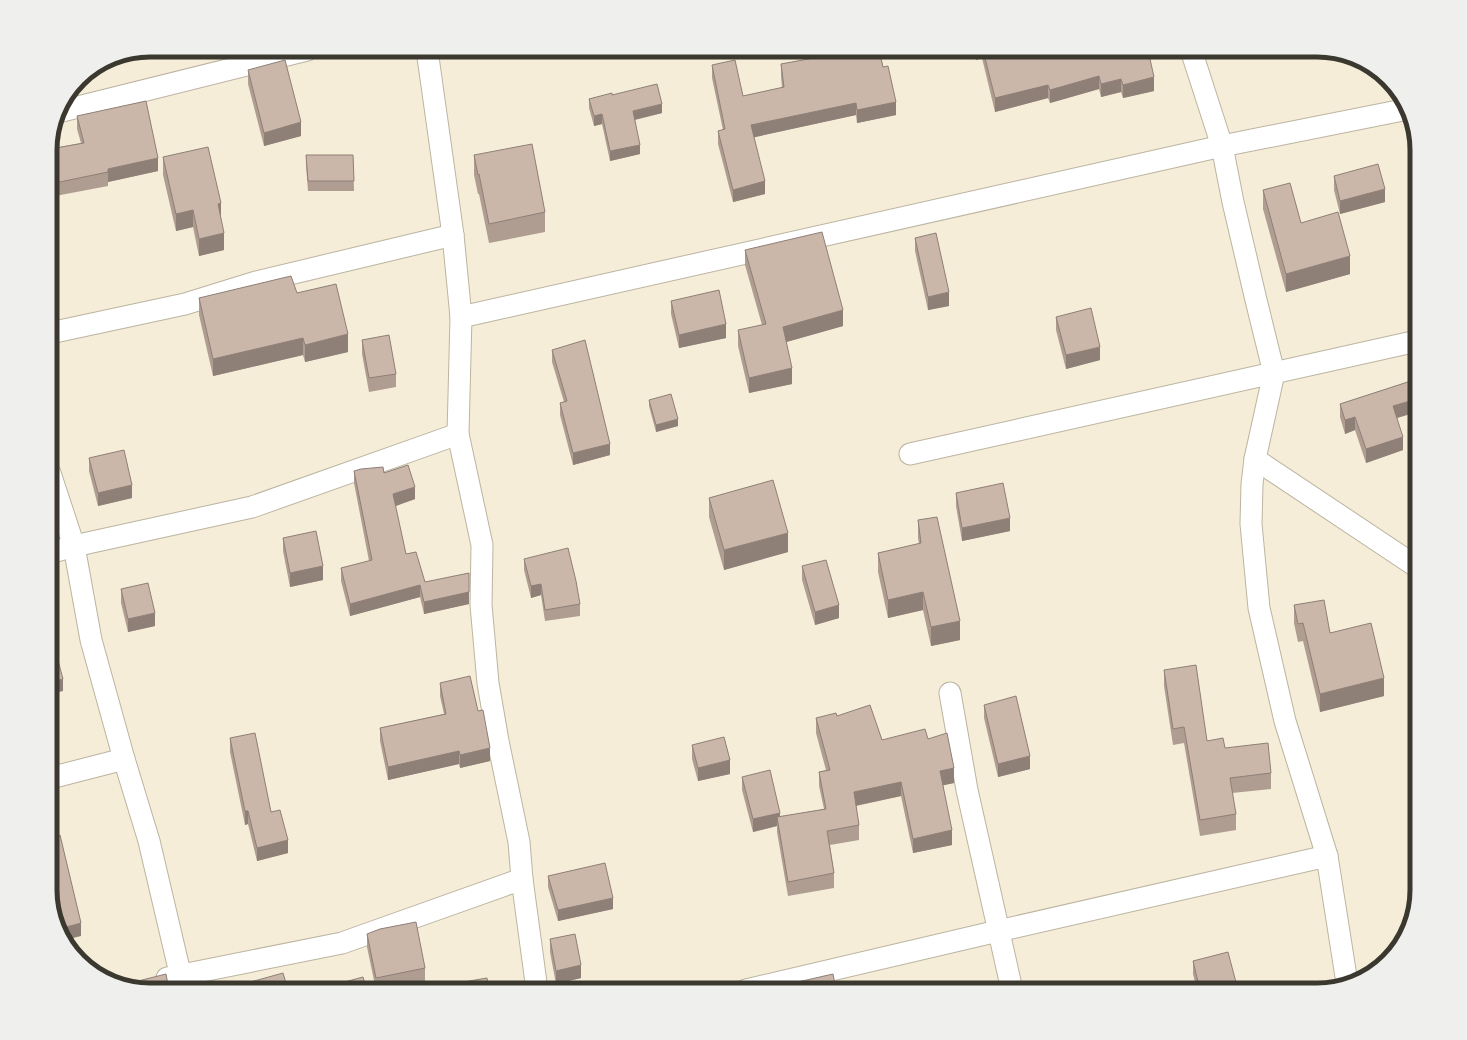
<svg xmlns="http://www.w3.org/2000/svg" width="1467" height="1040" font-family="'Noto Sans',sans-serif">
  <rect width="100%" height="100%" fill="#f5edd8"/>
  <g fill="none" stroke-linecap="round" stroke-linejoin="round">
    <g stroke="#bbb4a0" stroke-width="23">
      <g id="street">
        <path d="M427 50 453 235 461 317 458 434 482 545 481 605 488 683 498 741 519 842 522 879 537 990"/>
        <path d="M1191 50 1222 146 1233 202 1256 300 1274 373 1255 459 1252 484 1251 524 1259 608 1285 721 1327 856 1347 983"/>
        <path d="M58 112 307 50"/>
        <path d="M461 317 1222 146 1408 109"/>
        <path d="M50 333 185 304 256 282 453 235"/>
        <path d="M910 454 1417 341"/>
        <path d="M1255 459 1417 567"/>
        <path d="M50 473 74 546 91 640 124 759 149 841 184 990"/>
        <path d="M50 553 74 546 252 507 458 434"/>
        <path d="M950 693 967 790 1012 990"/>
        <path d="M50 778 124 759"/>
        <path d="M167 978 342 943 522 879"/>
        <path d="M746 990 998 931 1327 856"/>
      </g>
    </g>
    <use href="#street" stroke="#fff" stroke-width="21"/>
  </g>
  <g fill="#af9d92">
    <path d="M825 50H879L896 115 857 123 856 115 754 137 765 194 733 202 718 144V131L723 130 712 78V65L743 96 782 88 781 76V64L827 56Z"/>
    <path d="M973 50H1148L1154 91 1123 98 1121 92 1101 97 1099 89 1050 103 1048 98 995 112 982 58 976 60Z"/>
    <path d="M248 70 301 136 264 146 248 84Z"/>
    <path d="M612 95 662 113 635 120 640 154 610 161 602 124 594 126 589 108V99Z"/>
    <path d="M77 116 158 171 108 182V186L50 197V149L81 143 77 129Z"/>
    <path d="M306 155H353L354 191H308L306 165Z"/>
    <path d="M474 155 545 212V232L489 243 479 194H478L474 175Z"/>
    <path d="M163 157 224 250 199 256 193 227 176 231 163 175Z"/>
    <path d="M1334 176 1385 202 1340 214 1334 190Z"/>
    <path d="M1263 190 1301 223 1350 274 1286 292 1263 209Z"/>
    <path d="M915 238 949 306 928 310 915 251Z"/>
    <path d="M745 250 843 326 786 342 792 384 749 393 738 346V330L762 325 745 265Z"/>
    <path d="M297 293 348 352 305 362 303 355 213 376 199 315V298Z"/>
    <path d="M671 301 726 338 679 348 671 314Z"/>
    <path d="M1056 317 1100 360 1066 369 1056 330Z"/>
    <path d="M362 340 396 374V387L369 392 362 354Z"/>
    <path d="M552 350 610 455 573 465 560 415V403L564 402 552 362Z"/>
    <path d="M1416 362H1417V378L1416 375Z"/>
    <path d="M1417 379V412L1397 418 1403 450 1366 463 1355 430 1345 434 1340 417V404Z"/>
    <path d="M649 400 678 426 656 432 649 406Z"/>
    <path d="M89 458 132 498 98 506 89 471Z"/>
    <path d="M354 471 384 473 415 499 395 506 406 554 425 582 469 604 424 614 420 597 350 616 341 581V568L369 561 354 483Z"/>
    <path d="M956 493 1010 531 962 541 956 506Z"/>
    <path d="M709 498 788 552 724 570 709 517Z"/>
    <path d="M918 520 960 640 931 646 923 610 888 618 878 572V553L919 544 918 538Z"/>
    <path d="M283 538 323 580 290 587 283 551Z"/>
    <path d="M524 559 580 604V616L545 621 541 595 531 598 524 570Z"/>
    <path d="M802 566 839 618 815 625 802 580Z"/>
    <path d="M121 589 155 626 128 632 121 603Z"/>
    <path d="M1294 605 1330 633 1384 696 1320 712 1303 641 1298 642 1294 623Z"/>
    <path d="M1164 670 1207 741 1225 748 1271 773V789L1232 793 1236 814V830L1200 836 1184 743 1173 745 1164 686Z"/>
    <path d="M440 683 478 711 490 761 460 768 459 764 388 780 380 741V728L444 714 440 696Z"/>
    <path d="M984 705 1030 769 998 777 984 718Z"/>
    <path d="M837 716 882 740 928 739 954 783 943 785 952 845 913 853 901 796 856 806 859 825V840L830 845 834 873V888L788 896 777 832V826L753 832 742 790V777L780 817 824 809 819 786V772L826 770 816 733V718Z"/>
    <path d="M230 738 271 812 288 853 257 861 248 824 245 825 230 752Z"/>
    <path d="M692 745 730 774 698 781 692 759Z"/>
    <path d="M548 876 613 909 558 921 548 887Z"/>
    <path d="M367 934 425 968V982L380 990H376L367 947Z"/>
    <path d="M550 939 581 978 556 984 550 952Z"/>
    <path d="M1193 961 1238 990H1197L1193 974Z"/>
  </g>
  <g fill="#8e7f77">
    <path d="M976 50H982V58L976 60Z"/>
    <path d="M1294 50H1314L1294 54Z"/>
    <path d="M1099 76V89L1050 103V90Z"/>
    <path d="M1154 77V91L1123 98V85Z"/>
    <path d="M1121 79V92L1101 97V84Z"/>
    <path d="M1048 85V98L995 112V98Z"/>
    <path d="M896 102V115L857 123V110Z"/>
    <path d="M856 103V115L751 138V125Z"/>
    <path d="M662 104V113L633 120V111Z"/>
    <path d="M602 114V124L594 126V116Z"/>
    <path d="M301 122V136L264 146V133Z"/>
    <path d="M640 145V154L610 161V151Z"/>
    <path d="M158 158V171L108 182V169Z"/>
    <path d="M765 181V194L733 202V190Z"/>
    <path d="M1385 189V202L1340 214V201Z"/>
    <path d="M221 203V221L218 204Z"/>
    <path d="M193 210V227L176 231V214Z"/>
    <path d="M224 233V250L199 256V239Z"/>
    <path d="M1350 256V274L1286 292V274Z"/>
    <path d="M949 292V306L928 310V297Z"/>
    <path d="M843 310V326L783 343V327Z"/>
    <path d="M726 324V338L679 348V335Z"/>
    <path d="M348 334V352L305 362V345Z"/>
    <path d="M303 338V355L213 376V359Z"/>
    <path d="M1100 347V360L1066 369V355Z"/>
    <path d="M792 368V384L749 393V378Z"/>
    <path d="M1417 399V412L1393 419V406Z"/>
    <path d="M1355 417V430L1345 434V420Z"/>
    <path d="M678 419V426L656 432V425Z"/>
    <path d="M1403 437V450L1366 463V449Z"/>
    <path d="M610 444V455L573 465V453Z"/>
    <path d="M132 485V498L98 506V493Z"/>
    <path d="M415 487V499L393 507V494Z"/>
    <path d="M1010 518V531L962 541V528Z"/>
    <path d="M788 533V552L724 570V550Z"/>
    <path d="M323 566V580L290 587V573Z"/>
    <path d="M469 573V604L424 614V602Z"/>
    <path d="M541 584V595L531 598V586Z"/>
    <path d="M420 585V597L350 616V604Z"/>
    <path d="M923 592V610L888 618V600Z"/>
    <path d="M839 605V618L815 625V612Z"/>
    <path d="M155 613V626L128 632V619Z"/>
    <path d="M960 621V640L931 646V627Z"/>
    <path d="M1384 678V696L1320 712V694Z"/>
    <path d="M63 679V691L50 694V682Z"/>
    <path d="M490 748V761L460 768V755Z"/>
    <path d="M459 751V764L388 780V767Z"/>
    <path d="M1030 756V769L998 777V764Z"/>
    <path d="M730 760V774L698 781V768Z"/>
    <path d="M954 768V783L940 786V771Z"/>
    <path d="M901 782V796L854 806V792Z"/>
    <path d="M245 811H248V824L245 825Z"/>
    <path d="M780 813V826L777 817V826L753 832V819Z"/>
    <path d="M952 830V845L913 853V839Z"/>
    <path d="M288 840V853L257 861V848Z"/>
    <path d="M613 898V909L558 921V910Z"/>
    <path d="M81 923V936L65 940 60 935 59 929Z"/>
    <path d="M581 965V978L556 984V971Z"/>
  </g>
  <g fill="#cbb6aa" stroke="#8e7f77">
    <path d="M829 50H879L883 67 888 66 896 102 857 110 856 103 751 125 765 181 733 190 718 131 725 129 712 65 735 60 743 96 784 87 781 64 830 55Z"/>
    <path d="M983 50H1148L1154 77 1123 85 1121 79 1101 84 1099 76 1050 90 1048 85 995 98Z"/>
    <path d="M285 60 301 122 264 133 248 70Z"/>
    <path d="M657 84 662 104 633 111 640 145 610 151 602 114 594 116 589 99 612 93V95Z"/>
    <path d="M146 101 158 158 108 169V172L50 184V149L84 143 77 116Z"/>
    <path d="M532 144 545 212 489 224 479 174 478 175 474 155Z"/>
    <path d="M208 147 221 203 218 204 224 233 199 239 193 210 176 214 163 157Z"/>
    <path d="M306 155H353L354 181H308Z"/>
    <path d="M1378 164 1385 189 1340 201 1334 176Z"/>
    <path d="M1290 183 1301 223 1338 212 1350 256 1286 274 1263 190Z"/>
    <path d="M822 232 843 310 783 327 792 368 749 378 738 330 766 324 745 250Z"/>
    <path d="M936 233 949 292 928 297 915 238Z"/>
    <path d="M291 276 297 293 336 284 348 334 305 345 303 338 213 359 199 298Z"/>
    <path d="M719 290 726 324 679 335 671 301Z"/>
    <path d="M1091 308 1100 347 1066 355 1056 317Z"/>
    <path d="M389 335 396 374 369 378 362 340Z"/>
    <path d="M585 340 610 444 573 453 560 403 567 401 552 350Z"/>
    <path d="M1417 379V399L1393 406 1403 437 1366 449 1355 417 1345 420 1340 404Z"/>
    <path d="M671 394 678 419 656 425 649 400Z"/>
    <path d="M124 450 132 485 98 493 89 458Z"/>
    <path d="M408 465 415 487 393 494 406 554 416 552 425 582 469 573V592L424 602 420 585 350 604 341 568 372 560 354 471 361 469 383 467 384 473Z"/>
    <path d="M773 480 788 533 724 550 709 498Z"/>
    <path d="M1003 483 1010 518 962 528 956 493Z"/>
    <path d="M937 517 960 621 931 627 923 592 888 600 878 553 921 543 918 520Z"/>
    <path d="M316 531 323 566 290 573 283 538Z"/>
    <path d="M568 548 576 581 580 604 545 610 541 584 531 586 524 559Z"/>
    <path d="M826 560 839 605 815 612 802 566Z"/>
    <path d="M148 583 155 613 128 619 121 589Z"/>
    <path d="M1324 600 1330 633 1371 623 1384 678 1320 694 1303 623 1298 624 1294 605Z"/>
    <path d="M53 642 63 679 50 682V643Z"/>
    <path d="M1196 665 1207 741 1223 738 1225 748 1268 743 1271 773 1230 778 1236 814 1200 820 1184 727 1173 729 1164 670Z"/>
    <path d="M470 676 478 711 483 710 490 748 460 755 459 751 388 767 380 728 446 714 440 683Z"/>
    <path d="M1016 696 1030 756 998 764 984 705Z"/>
    <path d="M870 705 882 740 925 729 928 739 947 733 954 768 940 771 952 830 913 839 901 782 854 792 859 825 827 831 834 873 788 882 777 817 826 809 819 772 830 770 816 718 836 713 837 716Z"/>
    <path d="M255 733 271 812 280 810 288 840 257 848 248 811H245L230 738Z"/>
    <path d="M724 737 730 760 698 768 692 745Z"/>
    <path d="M770 770 780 813 753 819 742 777Z"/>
    <path d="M57 832 58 836 60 835 81 923 59 929 50 897V834Z"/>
    <path d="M605 863 613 898 558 910 548 876Z"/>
    <path d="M416 922 425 968 376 978 367 934 380 929Z"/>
    <path d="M575 934 581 965 556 971 550 939Z"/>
    <path d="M1228 952 1238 990H1200L1193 961Z"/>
    <path d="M283 973 288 990H236L248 987 247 983Z"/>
    <path d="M166 974 169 990H149L117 985 115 983 127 981 134 982Z"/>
    <path d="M833 974 836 990H790L789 984Z"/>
    <path d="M363 977 367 990H326V987Z"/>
    <path d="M487 978 489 990H441L440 986Z"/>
  </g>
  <path d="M0 0H1467V1040H0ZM150 57H1317A93 93 0 0 1 1410 150V890A93 93 0 0 1 1317 983H150A93 93 0 0 1 57 890V150A93 93 0 0 1 150 57Z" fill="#efefee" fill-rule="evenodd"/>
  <path fill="none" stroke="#3b3830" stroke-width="5" d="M150 57H1317A93 93 0 0 1 1410 150V890A93 93 0 0 1 1317 983H150A93 93 0 0 1 57 890V150A93 93 0 0 1 150 57Z"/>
</svg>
